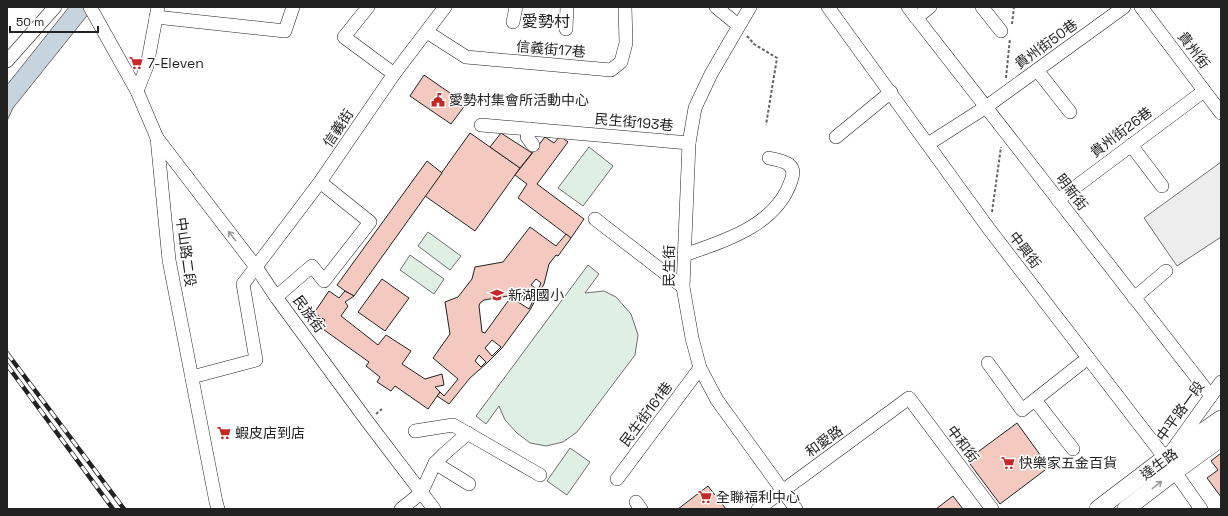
<svg xmlns="http://www.w3.org/2000/svg" width="1228" height="516" font-family="'Space Grotesk','Noto Sans TC',sans-serif">
  <rect width="100%" height="100%" fill="#fff"/>
  <g fill="#e0efe3" stroke="#6f6f6f">
    <path d="M589 147 613 166 583 206 558 188Z"/>
    <path d="M428 232 461 256 450 270 418 246Z"/>
    <path d="M410 255 444 279 434 294 400 270Z"/>
    <path d="M588 265 599 274 585 293 604 291 616 297 631 314 638 335 635 355 577 432 563 442 546 446 530 443 517 433 505 420 499 406 486 424 476 416Z"/>
    <path d="M570 448 590 462 567 495 547 481Z"/>
  </g>
  <path fill="#ededed" stroke="#6f6f6f" d="M1221 162V237L1177 266 1144 218Z"/>
  <path fill="#c7d3dd" stroke="#6f6f6f" d="M69 7H94L13 108 7 121V85Z"/>
  <g fill="#f3c9c0" stroke="#222" fill-rule="evenodd">
    <path d="M424 75 466 104 451 124 410 96Z"/>
    <path d="M470 133 520 168 475 231 425 196Z"/>
    <path d="M501 133 532 153 520 168 490 147Z"/>
    <path d="M560 136 568 142 537 184 584 219 571 238 518 198 527 184 515 175 545 137 554 143Z"/>
    <path d="M427 161 442 173 354 296 345 291 337 285Z"/>
    <path d="M530 227 556 246 566 234 571 238 558 256 556 255 549 264 544 284 530 310 502 348 487 363 470 378 449 404 437 396 440 392 444 396 458 379 433 358 450 334 445 302 458 297 472 279 475 267 503 262ZM536 279 541 283 538 290 531 285ZM525 292 534 299 529 309 518 302ZM508 296 511 297 485 333 482 332 479 306 480 303 484 300ZM492 340 501 347 492 356 485 348ZM479 355 486 362 481 367 475 361Z"/>
    <path d="M382 279 409 298 385 331 358 312Z"/>
    <path d="M329 291 339 298 345 291 354 296 345 302 348 306 341 316 378 345 386 335 411 351 402 364 425 379 442 374 444 385 435 387 440 392 428 409 395 386 391 391 377 382 380 377 366 366 369 362 320 327 325 320 314 313Z"/>
    <path d="M1017 423 1049 467 1000 504 967 460Z"/>
    <path d="M1221 453V497L1207 478 1218 470 1211 461Z"/>
    <path d="M708 486 726 509H678Z"/>
    <path d="M953 496 963 509H936Z"/>
  </g>
  <g fill="none" stroke-linecap="round" stroke-linejoin="round">
    <g stroke="#222" stroke-width="14">
      <g id="minor">
        <path d="M90 7 137 91 157 138 169 260 216 502 218 509"/>
        <path d="M368 7 344 37 394 74"/>
        <path d="M716 7 738 25"/>
        <path d="M750 7 711 74 695 108 689 143 683 287 692 338 700 368 717 400 796 509"/>
        <path d="M828 7 989 229 1165 458 1201 509"/>
        <path d="M908 7 1211 396"/>
        <path d="M982 7 1001 31"/>
        <path d="M1141 7 1221 113"/>
        <path d="M156 17 285 31 293 7"/>
        <path d="M916 18 930 7"/>
        <path d="M513 22 516 7"/>
        <path d="M566 29 567 7"/>
        <path d="M427 32 466 57 611 70 621 62 626 43 625 7"/>
        <path d="M7 61 55 7"/>
        <path d="M1037 70 1070 112"/>
        <path d="M137 91 147 66 158 7"/>
        <path d="M481 125 689 143"/>
        <path d="M530 129 527 137 533 145"/>
        <path d="M836 137 891 92"/>
        <path d="M157 138 256 267 276 297 367 421 434 509"/>
        <path d="M928 144 986 107 1124 7"/>
        <path d="M1131 145 1162 186"/>
        <path d="M1058 200 1204 91"/>
        <path d="M595 219 683 287"/>
        <path d="M684 255C724 241 776 226 791 181 798 163 783 161 769 158"/>
        <path d="M276 297 312 266 324 281 370 222 320 182"/>
        <path d="M1134 298 1166 271"/>
        <path d="M988 363 1022 410 1088 358"/>
        <path d="M192 377 256 360 243 284 320 182 394 74 445 7"/>
        <path d="M1035 400 1073 449"/>
        <path d="M415 431 453 425 540 475"/>
        <path d="M1173 449 1221 382"/>
        <path d="M435 463 469 484"/>
        <path d="M617 479 700 368"/>
        <path d="M636 502 641 509"/>
        <path d="M401 509 421 493 435 463 444 454 468 433"/>
        <path d="M758 509 909 398 992 509"/>
      </g>
    </g>
    <g stroke="#222" stroke-width="18">
      <g id="major">
        <path d="M1098 509 1165 458 1221 419"/>
        <path d="M1126 509 1174 472 1221 438"/>
      </g>
    </g>
    <g stroke="#646464" stroke-width="2" stroke-dasharray="3 2" stroke-linecap="butt">
      <path d="M1012 24 1014 7"/>
      <path d="M747 36 754 44 777 58 766 125"/>
      <path d="M1006 78 1010 38"/>
      <path d="M992 212 1001 147"/>
      <path d="M376 414 382 409"/>
    </g>
    <use href="#minor" stroke="#fff" stroke-width="13"/>
    <use href="#major" stroke="#fff" stroke-width="17"/>
    <g stroke="#222" stroke-width="4.5">
      <g id="rail">
        <path d="M7 353 124 509"/>
        <path d="M7 365 113 509"/>
      </g>
    </g>
    <use href="#rail" stroke="#fff" stroke-width="3" stroke-dasharray="9" stroke-linecap="butt"/>
  </g>
  <defs><path id="oneway-shaft" d="M-6 0H5M1.5-3L5.5 0L1.5 3" fill="none" stroke-width="1.6" stroke-linecap="round" stroke-linejoin="round"/></defs>
  <g stroke="#9c9c9c">
    <use href="#oneway-shaft" transform="translate(232 236) rotate(-128)"/>
    <use href="#oneway-shaft" transform="translate(1157 485) rotate(-38)"/>
  </g>
  <defs>
    <g id="supermarket-bare" transform="scale(1.08)"><path d="M-6-5.5h2.5l.6 2H6L4.5 2H-2.5L-4.4-4H-6ZM-1.5 3.2a1.3 1.3 0 1 0 .1 0ZM3 3.2a1.3 1.3 0 1 0 .1 0Z" fill="#c62828" stroke="#fff" stroke-width="2.5" paint-order="stroke"/></g>
    <g id="civic-bare" transform="scale(1.08)"><path d="M-.6-6.5H3V-4.5H.6V-3L4-1V1h2V6H-6V1h2V-1L-.6-3ZM-1.2 2.5V6h2.4V2.5Z" fill="#c62828" stroke="#fff" stroke-width="2.5" paint-order="stroke"/></g>
    <g id="school-bare" transform="scale(1.08)"><path d="M0-5L7-2L0 1L-7-2ZM-4 1L0 2.5L4 1V4Q0 6-4 4Z" fill="#c62828" stroke="#fff" stroke-width="2.5" paint-order="stroke"/></g>
  </defs>
  <g fill-rule="evenodd">
    <use href="#supermarket-bare" x="136" y="63"/>
    <use href="#civic-bare" x="438" y="100"/>
    <use href="#school-bare" x="497" y="295"/>
    <use href="#supermarket-bare" x="224" y="433"/>
    <use href="#supermarket-bare" x="1008" y="463"/>
    <use href="#supermarket-bare" x="705" y="497"/>
  </g>
  <g text-anchor="middle" stroke-width="3" stroke-linejoin="round" paint-order="stroke">
    <g font-size="14" fill="#222" stroke="#fff">
      <text transform="translate(1046 44) rotate(-36)" y="5">貴州街50巷</text>
      <text transform="translate(551 49) rotate(5)" y="5">信義街17巷</text>
      <text transform="translate(1194 50) rotate(53)" y="5">貴州街</text>
      <text transform="translate(634 122) rotate(5)" y="5">民生街193巷</text>
      <text transform="translate(338 128) rotate(-56)" y="5">信義街</text>
      <text transform="translate(1121 132) rotate(-37)" y="5">貴州街26巷</text>
      <text transform="translate(1072 192) rotate(52)" y="5">明新街</text>
      <text transform="translate(1025 250) rotate(52)" y="5">中興街</text>
      <text transform="translate(186 252) rotate(82)" y="5">中山路二段</text>
      <text transform="translate(669 266) rotate(-89)" y="5">民生街</text>
      <text transform="translate(309 314) rotate(54)" y="5">民族街</text>
      <text transform="translate(1180 411) rotate(-54)" y="5">中平路一段</text>
      <text transform="translate(646 414) rotate(-53)" y="5">民生街161巷</text>
      <text transform="translate(824 441) rotate(-36)" y="5">和愛路</text>
      <text transform="translate(963 444) rotate(53)" y="5">中和街</text>
      <text transform="translate(1159 464) rotate(-36)" y="5">達生路</text>
    </g>
    <g font-size="14" fill="#222" stroke="#fff" text-anchor="start">
      <text x="147" y="68">7-Eleven</text>
      <text x="449" y="105">愛勢村集會所活動中心</text>
      <text x="508" y="300">新湖國小</text>
      <text x="235" y="438">蝦皮店到店</text>
      <text x="1019" y="468">快樂家五金百貨</text>
      <text x="716" y="502">全聯福利中心</text>
    </g>
    <g font-size="16" fill="#222" stroke="#fff">
      <text x="546" y="27">愛勢村</text>
    </g>
  </g>
  <rect width="1228" height="516" fill="none" stroke="#222222" stroke-width="16"/>
  <path d="M10 26v6h88v-6" fill="none" stroke="#222222" stroke-width="2"/>
  <text x="16" y="26" font-size="12" fill="#222222" stroke="#ffffff" stroke-width="3" paint-order="stroke">50 m</text>
</svg>
